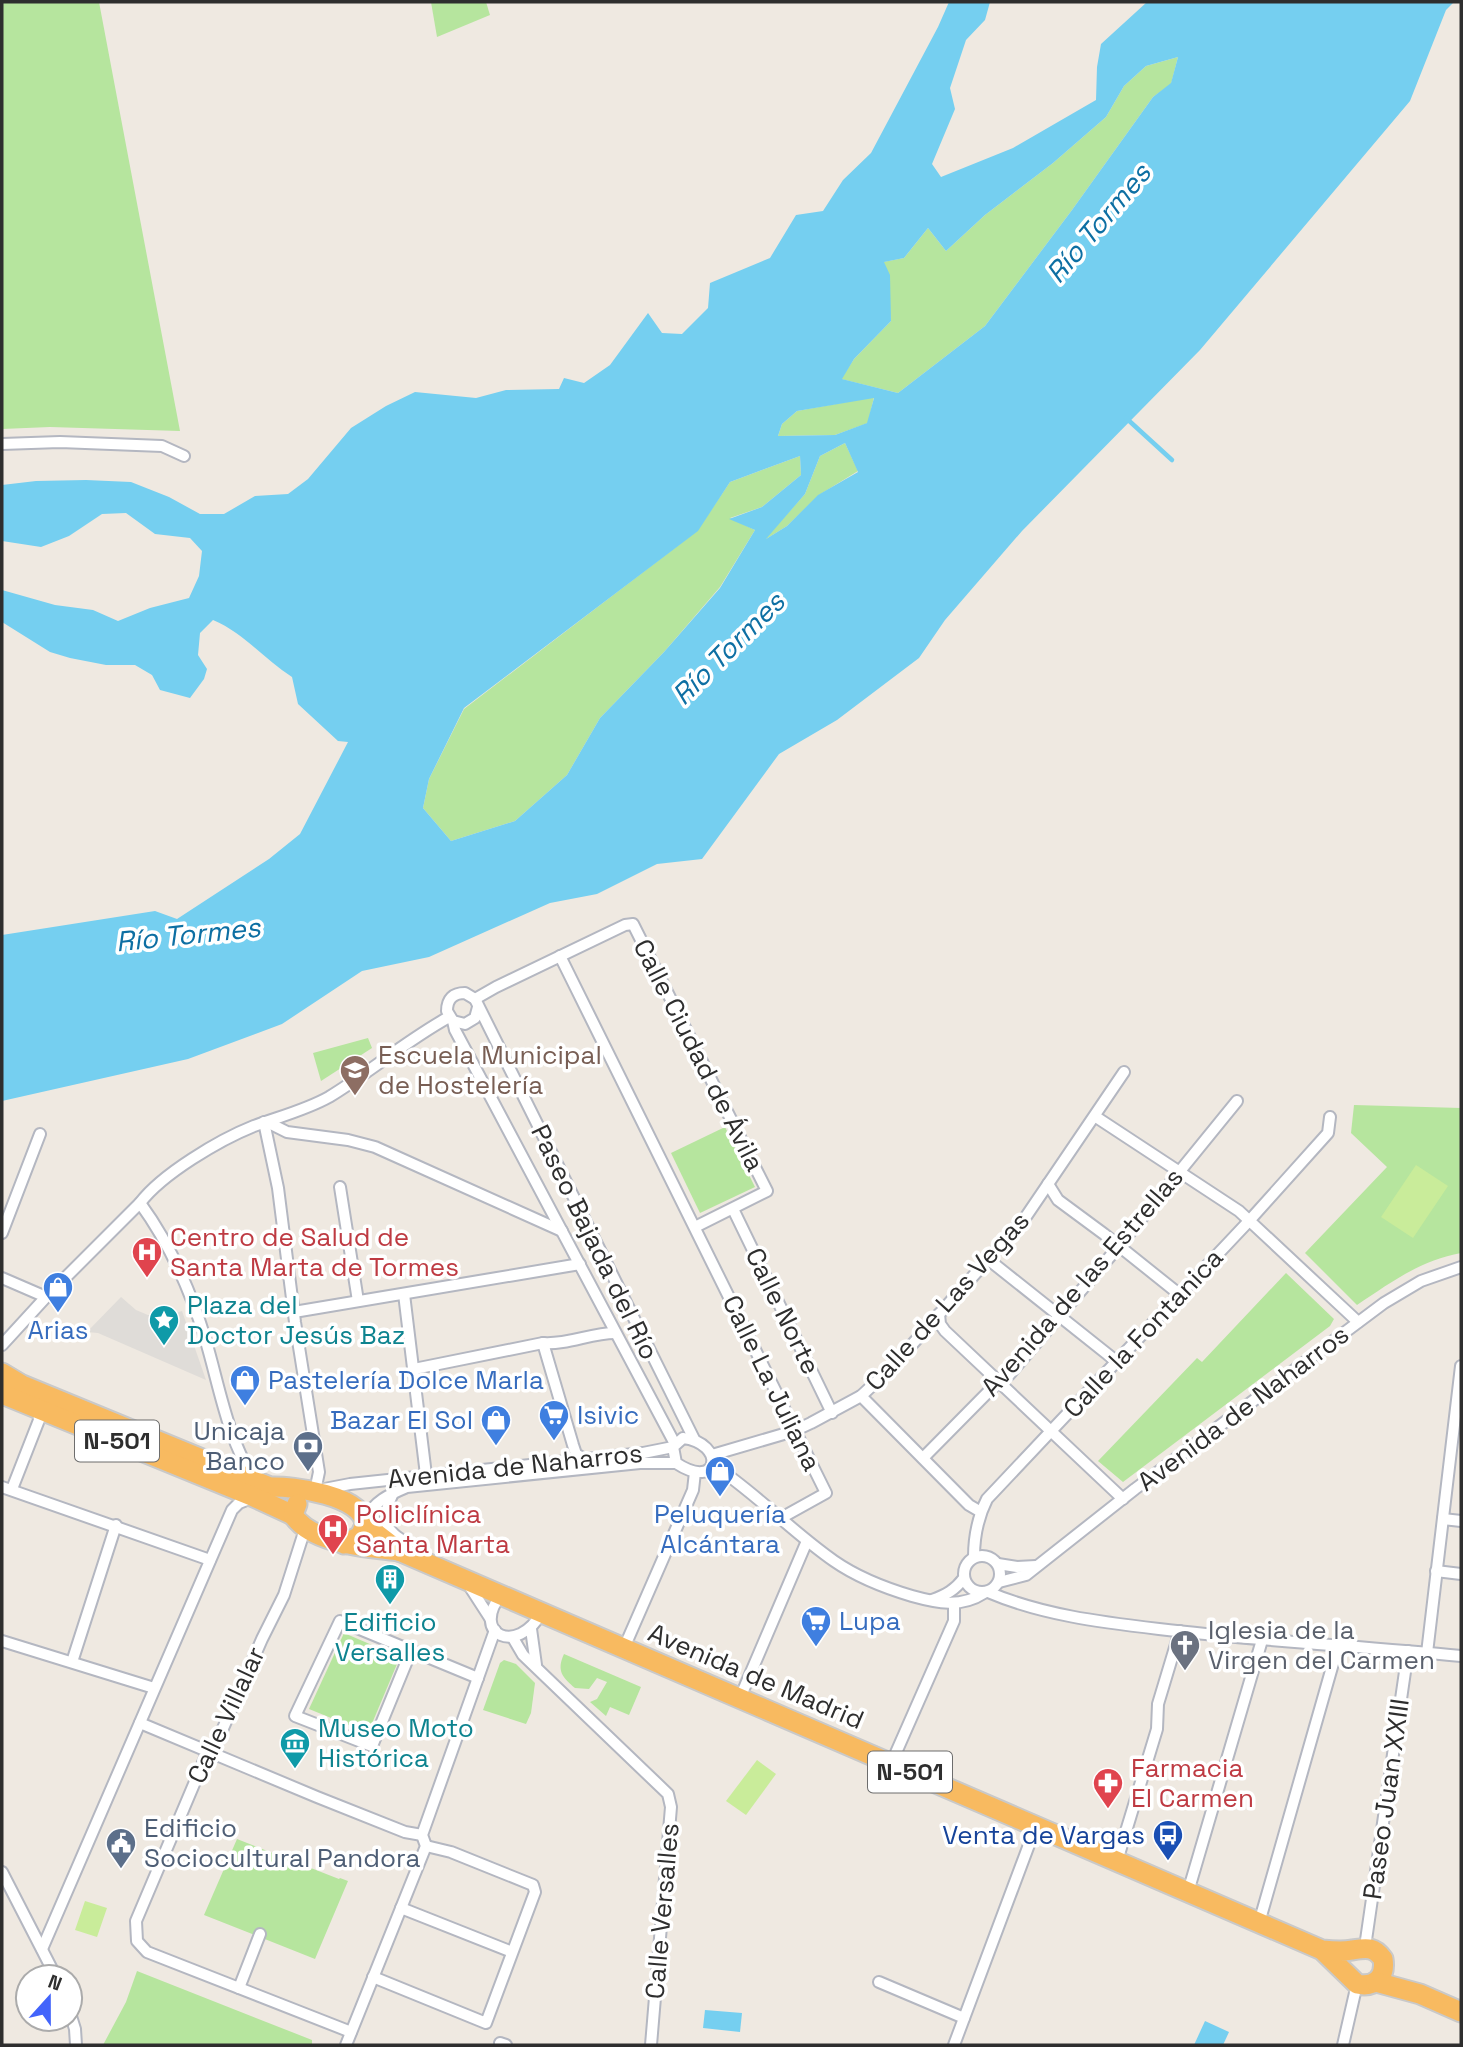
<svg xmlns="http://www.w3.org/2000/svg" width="1463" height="2047" font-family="'Space Grotesk',sans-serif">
  <rect width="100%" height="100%" fill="#efe9e1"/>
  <g fill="#b6e59e">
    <path d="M2 2H99L180 431 50 427 2 429Z"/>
    <path d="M431 2H486L490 15 437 37Z"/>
    <path d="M1178 57 1171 84 1153 97 1072 210 985 326 898 393 841 379 854 359 891 321 883 262 904 258 928 228 946 251 985 215 1053 163 1106 117 1124 86 1146 66Z"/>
    <path d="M874 397 868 423 835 435 778 436 782 424 797 411Z"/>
    <path d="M845 443 858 471 819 495 787 526 763 541 805 494 820 456Z"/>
    <path d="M800 456 801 475 762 507 730 518 755 530 720 587 664 652 600 718 567 775 515 821 451 841 423 808 429 779 464 709 697 531 730 482Z"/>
    <path d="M368 1038 372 1048 321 1081 313 1053Z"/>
    <path d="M1354 1105 1461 1108V1253C1421 1260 1390 1283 1357 1305L1305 1253 1387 1167 1351 1133Z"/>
    <path d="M725 1127 755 1187 700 1213 671 1153Z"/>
    <path d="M1286 1273 1334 1319 1330 1326 1123 1482 1098 1461 1197 1358 1202 1362Z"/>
    <path d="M344 1633 400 1657 368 1733 309 1709Z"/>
    <path d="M564 1654 641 1687 629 1715 610 1707 606 1716 590 1702 597 1699 607 1682 597 1678 589 1689 575 1688C563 1678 556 1671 564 1654Z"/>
    <path d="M504 1660 516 1664 535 1683 531 1713 526 1724 483 1710 500 1663Z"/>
    <path d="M237 1839 339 1879 340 1878 348 1881 315 1959 204 1915Z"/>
    <path d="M137 1971 312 2040V2045H103L126 2002Z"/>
  </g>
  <g fill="#c9ec9a">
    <path d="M1416 1165 1448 1186 1413 1238 1381 1217Z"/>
    <path d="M757 1760 776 1774 746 1815 726 1801Z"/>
    <path d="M85 1901 107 1908 97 1937 75 1930Z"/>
  </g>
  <path fill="#dfdcd8" d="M121 1297 136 1310 148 1315 166 1316 182 1311 206 1380 98 1333 87 1332Z"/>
  <g fill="#75cff0" fill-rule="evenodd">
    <path d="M949 2H990L985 20 966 40 950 88 955 109 932 164 941 177 1013 148 1096 100 1097 67 1101 44 1147 2H1454L1446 10 1410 101 1200 350 1022 531 945 620 919 658 837 720 779 754 702 859 657 864 597 894 550 903 429 957 362 971 282 1024 188 1059 2 1101V935L155 911 177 919 269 859 300 834 348 742 338 741 298 704 292 677C264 659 244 633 213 620L200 633 198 655 207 669 204 679 190 698 160 690 152 675 135 665H106L70 658 50 652 2 622V590L55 605 93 610 118 621 150 608 189 598 199 576 202 551 190 538 155 534 126 513 102 514 69 536 41 547 2 541V485L36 481 86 480 131 482 169 497 200 514H224L255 496 288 494 308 479 351 428 386 406 415 392 476 398 506 390 559 389 564 378 584 383 610 365 648 313 662 333 682 334 708 308 710 283 770 258 796 215 823 211 843 180 871 153 938 27ZM1178 57 1171 83 1153 97 1072 210 985 326 898 393 842 379 854 359 891 321 890 275 884 262 904 258 928 228 946 251 985 215 1053 163 1106 117 1124 86 1146 66ZM874 398 867 423 835 435 778 436 782 424 797 411ZM845 443 858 472 818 495 787 526 766 539 805 494 820 456ZM800 456 801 475 762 507 729 519 755 530 720 588 664 652 600 718 567 775 515 821 451 841 423 808 429 779 464 708 698 531 730 482Z"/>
    <path d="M705 2010 742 2013 740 2032 703 2028Z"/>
    <path d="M1205 2021 1229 2032 1223 2045H1194Z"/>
  </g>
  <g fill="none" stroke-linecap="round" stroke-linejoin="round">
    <path stroke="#75cff0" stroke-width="4.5" d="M1126 418 1172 460"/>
    <g stroke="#b4b7c1" stroke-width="14">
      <g id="minor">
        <path d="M2 444 60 442 162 446 184 456"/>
        <path d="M560 956 826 1493 781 1518"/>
        <path d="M475 999 496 987 625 925 633 924 767 1191 695 1227"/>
        <path d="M478 1007 475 1018 465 1024 453 1021 447 1011C447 999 453 993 465 993L475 999 694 1439"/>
        <path d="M453 1021 455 1030 675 1444"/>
        <path d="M1096 1117 1239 1211 1358 1322"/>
        <path d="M264 1122 278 1188 295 1322 319 1472 315 1491"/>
        <path d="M267 1122 287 1132 348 1140 375 1147 562 1231"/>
        <path d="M1048 1184 1058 1200 1104 1234 1179 1294"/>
        <path d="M340 1187 358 1301"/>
        <path d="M140 1203C170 1244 190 1289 205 1338 219 1384 227 1438 254 1479"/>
        <path d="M733 1209 832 1413"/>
        <path d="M2 1233 40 1134"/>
        <path d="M989 1260 1116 1361"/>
        <path d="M2 1278 46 1297"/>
        <path d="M404 1294 426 1475 424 1482"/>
        <path d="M294 1312 580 1264"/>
        <path d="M939 1314 940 1324 945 1331 1123 1499"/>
        <path d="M543 1343 573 1445 576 1454 584 1459"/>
        <path d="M2 1345 46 1297 140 1203C162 1174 219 1140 254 1126 278 1117 306 1110 329 1097 370 1072 407 1040 449 1017"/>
        <path d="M414 1369 543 1343C567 1345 591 1333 615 1333"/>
        <path d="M861 1396 969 1505 981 1512"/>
        <path d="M683 1438C726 1443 720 1492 676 1463L673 1447Z"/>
        <path d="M712 1455 794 1431 811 1423 861 1396 892 1367 1025 1218 1124 1072"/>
        <path d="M923 1458 999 1381 1009 1375 1119 1246 1237 1101"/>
        <path d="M712 1464C756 1493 791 1531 834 1561 857 1577 885 1588 912 1596 937 1603 961 1608 984 1593"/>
        <path d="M2 1487 210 1560"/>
        <path d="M12 1489 39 1420 38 1408"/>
        <path d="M319 1490 350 1484 643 1453 673 1447"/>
        <path d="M393 1493C374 1534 396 1533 424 1555"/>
        <path d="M365 1519C375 1501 388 1495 407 1487L640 1463H676"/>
        <path d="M1443 1519 1461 1521"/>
        <path d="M305 1529 284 1595 262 1639 217 1742 208 1751 136 1921 137 1941 147 1952 351 2032"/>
        <circle cx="982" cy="1574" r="18"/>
        <path d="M974 1557C974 1537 978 1517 987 1499L1249 1221 1328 1133 1330 1117"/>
        <path d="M998 1564 1017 1567 1036 1566"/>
        <path d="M1436 1571 1461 1574"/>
        <path d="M999 1582 1026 1575 1135 1489 1384 1303 1421 1281 1461 1267"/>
        <path d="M468 1584 490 1618"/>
        <path d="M988 1592C1042 1615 1100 1622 1159 1629 1259 1641 1361 1646 1461 1656"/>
        <path d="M501 1595C470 1634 517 1657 542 1612"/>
        <path d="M932 1600C946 1595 955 1590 964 1578"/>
        <path d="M531 1629 536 1665"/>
        <path d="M513 1638 523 1655 668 1794 671 1807 651 2045"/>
        <path d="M2 1641 154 1688"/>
        <path d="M624 1648 693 1490 695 1472"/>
        <path d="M411 1651 372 1746 295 1716 340 1621 478 1678"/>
        <path d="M1427 1653 1461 1366"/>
        <path d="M72 1662 116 1525"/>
        <path d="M740 1698 807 1541"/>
        <path d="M140 1723 317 1797 405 1832 422 1835"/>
        <path d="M891 1764 954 1621V1604"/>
        <path d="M1117 1861 1157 1729 1158 1704 1180 1631"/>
        <path d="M2 1872 56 1977"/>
        <path d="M1188 1892 1262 1640"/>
        <path d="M401 1908 512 1952"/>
        <path d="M1259 1923 1338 1646"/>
        <path d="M1365 1947 1408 1651"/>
        <path d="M42 1949 232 1510 239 1503 254 1497"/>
        <path d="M373 1977 486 2023 535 1892 533 1885 451 1852 426 1846"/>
        <path d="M879 1982 964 2018"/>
        <path d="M239 1988 260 1934"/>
        <path d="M70 2013 75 2029 76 2045"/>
        <path d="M500 2043 506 2045"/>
        <path d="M346 2045 426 1846 422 1835 495 1630"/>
        <path d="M954 2045 1036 1826"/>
        <path d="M1343 2045 1357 1984"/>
      </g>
    </g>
    <g stroke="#c9c9c9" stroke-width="23">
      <g id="trunk">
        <path d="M2 1373 22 1385 270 1487C292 1486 364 1495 365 1525L360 1536 344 1544"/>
        <path d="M2 1394 254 1497 293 1515"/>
        <path d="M297 1504 293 1515C312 1544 367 1547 398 1551"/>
        <path d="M365 1525 399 1551 1322 1950 1357 1984C1375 1988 1386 1977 1383 1959 1374 1946 1366 1948 1352 1950 1343 1952 1332 1951 1322 1950"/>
        <path d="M1376 1982 1420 1994 1461 2012"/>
      </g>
    </g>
    <use href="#minor" stroke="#fff" stroke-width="10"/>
    <use href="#trunk" stroke="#f8ba60" stroke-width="19"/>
  </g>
  <defs>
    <g id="university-pin" transform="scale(1.575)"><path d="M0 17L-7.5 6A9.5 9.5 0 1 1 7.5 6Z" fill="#8d6e63" stroke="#fff"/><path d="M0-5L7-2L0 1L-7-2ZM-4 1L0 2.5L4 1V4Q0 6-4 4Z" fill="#fff"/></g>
    <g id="hospital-pin" transform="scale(1.575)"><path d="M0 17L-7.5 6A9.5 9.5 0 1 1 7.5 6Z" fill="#e0444e" stroke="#fff"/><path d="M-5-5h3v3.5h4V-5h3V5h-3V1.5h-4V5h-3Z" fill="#fff"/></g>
    <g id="shop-pin" transform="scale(1.575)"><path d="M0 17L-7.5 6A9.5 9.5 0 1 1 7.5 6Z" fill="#3f7fe0" stroke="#fff"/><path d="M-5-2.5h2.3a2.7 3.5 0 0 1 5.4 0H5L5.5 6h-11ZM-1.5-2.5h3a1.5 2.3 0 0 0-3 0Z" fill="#fff"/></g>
    <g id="sight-pin" transform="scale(1.575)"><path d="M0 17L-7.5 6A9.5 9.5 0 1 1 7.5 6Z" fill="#0f9aa8" stroke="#fff"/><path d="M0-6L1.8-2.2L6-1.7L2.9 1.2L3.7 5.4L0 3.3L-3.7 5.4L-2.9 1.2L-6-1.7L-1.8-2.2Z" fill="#fff"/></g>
    <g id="supermarket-pin" transform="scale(1.575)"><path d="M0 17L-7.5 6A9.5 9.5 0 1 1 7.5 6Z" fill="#3f7fe0" stroke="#fff"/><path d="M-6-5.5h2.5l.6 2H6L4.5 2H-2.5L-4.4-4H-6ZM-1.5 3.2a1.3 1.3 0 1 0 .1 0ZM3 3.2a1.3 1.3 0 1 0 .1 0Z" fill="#fff"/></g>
    <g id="bank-pin" transform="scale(1.575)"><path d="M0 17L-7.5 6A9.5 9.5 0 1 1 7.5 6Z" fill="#5c6f8a" stroke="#fff"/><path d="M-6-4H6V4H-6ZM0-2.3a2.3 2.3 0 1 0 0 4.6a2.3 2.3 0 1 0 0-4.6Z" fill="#fff"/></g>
    <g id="building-pin" transform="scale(1.575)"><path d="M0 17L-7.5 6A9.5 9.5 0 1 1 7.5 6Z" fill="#0f9aa8" stroke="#fff"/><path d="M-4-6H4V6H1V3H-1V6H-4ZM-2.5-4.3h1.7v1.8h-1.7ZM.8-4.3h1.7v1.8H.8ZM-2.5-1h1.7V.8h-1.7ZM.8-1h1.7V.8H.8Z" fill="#fff"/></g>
    <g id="church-pin" transform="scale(1.575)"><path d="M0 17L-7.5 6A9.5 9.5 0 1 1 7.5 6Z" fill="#6b7280" stroke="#fff"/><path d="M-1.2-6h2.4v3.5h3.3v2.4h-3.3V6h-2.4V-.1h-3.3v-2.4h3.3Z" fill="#fff"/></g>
    <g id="museum-pin" transform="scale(1.575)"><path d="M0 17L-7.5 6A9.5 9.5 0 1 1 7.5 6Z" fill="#0f9aa8" stroke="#fff"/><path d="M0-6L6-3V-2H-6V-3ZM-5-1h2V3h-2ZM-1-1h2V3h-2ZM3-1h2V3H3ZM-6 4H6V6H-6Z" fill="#fff"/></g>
    <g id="pharmacy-pin" transform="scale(1.575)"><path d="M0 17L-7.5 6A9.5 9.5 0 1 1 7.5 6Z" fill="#e0444e" stroke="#fff"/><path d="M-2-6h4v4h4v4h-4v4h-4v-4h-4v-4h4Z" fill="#fff"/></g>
    <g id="bus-pin" transform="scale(1.575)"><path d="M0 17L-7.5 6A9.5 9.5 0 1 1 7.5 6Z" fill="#1a4fb4" stroke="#fff"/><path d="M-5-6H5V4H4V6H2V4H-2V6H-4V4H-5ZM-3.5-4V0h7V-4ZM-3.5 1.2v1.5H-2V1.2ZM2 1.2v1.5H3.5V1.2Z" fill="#fff"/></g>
    <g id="civic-pin" transform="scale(1.575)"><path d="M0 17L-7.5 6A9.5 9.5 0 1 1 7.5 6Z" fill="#5c6f8a" stroke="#fff"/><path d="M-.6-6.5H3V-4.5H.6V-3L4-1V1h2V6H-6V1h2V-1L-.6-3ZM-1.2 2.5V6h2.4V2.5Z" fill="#fff"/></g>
  </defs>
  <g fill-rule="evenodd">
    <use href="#university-pin" x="355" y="1070"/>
    <use href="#hospital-pin" x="147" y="1252"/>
    <use href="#shop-pin" x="58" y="1287"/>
    <use href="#sight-pin" x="164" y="1320"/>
    <use href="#shop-pin" x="245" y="1380"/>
    <use href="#supermarket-pin" x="554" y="1415"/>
    <use href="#shop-pin" x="496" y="1420"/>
    <use href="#bank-pin" x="308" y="1446"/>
    <use href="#shop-pin" x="720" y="1471"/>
    <use href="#hospital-pin" x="333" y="1529"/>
    <use href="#building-pin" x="390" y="1579"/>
    <use href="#supermarket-pin" x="816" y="1621"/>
    <use href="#church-pin" x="1185" y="1645"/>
    <use href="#museum-pin" x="295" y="1743"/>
    <use href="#pharmacy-pin" x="1108" y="1783"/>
    <use href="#bus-pin" x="1168" y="1835"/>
    <use href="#civic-pin" x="121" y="1843"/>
  </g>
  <g text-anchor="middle" stroke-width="7" stroke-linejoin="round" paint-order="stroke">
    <g fill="#fff" stroke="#6d6d6d" stroke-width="2">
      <rect x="75" y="1420.5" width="84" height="41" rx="5"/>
      <rect x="868" y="1751.5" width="84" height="41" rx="5"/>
    </g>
    <g font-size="24" font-weight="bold" fill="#2e2e2e">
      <text x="117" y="1449">N-501</text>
      <text x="910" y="1780">N-501</text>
    </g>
    <g font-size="26" fill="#785e54" stroke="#fff" text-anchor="start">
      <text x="378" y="1064">Escuela Municipal<tspan x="378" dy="30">de Hostelería</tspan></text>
    </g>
    <g font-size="26" fill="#2e2e2e" stroke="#fff">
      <text transform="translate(699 1055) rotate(63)" y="9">Calle Ciudad de Ávila</text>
      <text transform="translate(595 1242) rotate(64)" y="9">Paseo Bajada del Río</text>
      <text transform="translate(1082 1282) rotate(-49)" y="9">Avenida de las Estrellas</text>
      <text transform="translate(947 1301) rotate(-48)" y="9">Calle de Las Vegas</text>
      <text transform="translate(783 1311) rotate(64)" y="9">Calle Norte</text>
      <text transform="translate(1143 1333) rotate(-47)" y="9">Calle la Fontanica</text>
      <text transform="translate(772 1383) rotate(64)" y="9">Calle La Juliana</text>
      <text transform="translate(1243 1408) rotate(-37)" y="9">Avenida de Naharros</text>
      <text transform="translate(515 1466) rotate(-6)" y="9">Avenida de Naharros</text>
      <text transform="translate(756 1676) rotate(23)" y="9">Avenida de Madrid</text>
      <text transform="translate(226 1715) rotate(-65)" y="9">Calle Villalar</text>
      <text transform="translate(1386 1799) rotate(-82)" y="9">Paseo Juan XXIII</text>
      <text transform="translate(662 1911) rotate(-85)" y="9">Calle Versalles</text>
    </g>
    <g font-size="26" fill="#be3a42" stroke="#fff" text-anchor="start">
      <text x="170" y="1246">Centro de Salud de<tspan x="170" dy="30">Santa Marta de Tormes</tspan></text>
      <text x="356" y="1523">Policlínica<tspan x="356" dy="30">Santa Marta</tspan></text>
      <text x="1131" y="1777">Farmacia<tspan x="1131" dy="30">El Carmen</tspan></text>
    </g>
    <g font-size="26" fill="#0d838f" stroke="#fff" text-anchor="start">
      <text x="187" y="1314">Plaza del<tspan x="187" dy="30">Doctor Jesús Baz</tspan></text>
      <text x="390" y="1631" text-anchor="middle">Edificio<tspan x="390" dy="30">Versalles</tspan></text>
      <text x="318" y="1737">Museo Moto<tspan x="318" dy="30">Histórica</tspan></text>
    </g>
    <g font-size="26" fill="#366cbe" stroke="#fff" text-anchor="start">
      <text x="58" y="1339" text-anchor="middle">Arias</text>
      <text x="268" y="1389">Pastelería Dolce Marla</text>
      <text x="577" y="1424">Isivic</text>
      <text x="473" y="1429" text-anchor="end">Bazar El Sol</text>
      <text x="720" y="1523" text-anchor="middle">Peluquería<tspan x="720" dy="30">Alcántara</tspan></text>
      <text x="839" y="1630">Lupa</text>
    </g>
    <g font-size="26" fill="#4e5e75" stroke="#fff" text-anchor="end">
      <text x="285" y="1440">Unicaja<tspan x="285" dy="30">Banco</tspan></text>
      <text x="144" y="1837" text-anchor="start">Edificio<tspan x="144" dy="30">Sociocultural Pandora</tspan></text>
    </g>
    <g font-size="26" fill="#5b616d" stroke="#fff" text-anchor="start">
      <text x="1208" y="1639">Iglesia de la<tspan x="1208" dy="30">Virgen del Carmen</tspan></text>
    </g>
    <g font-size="26" fill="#164399" stroke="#fff" text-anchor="end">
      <text x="1145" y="1844">Venta de Vargas</text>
    </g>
    <g font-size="28" font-style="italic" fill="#0d6fa3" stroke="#fff">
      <text transform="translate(1098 223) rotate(-50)" y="10">Río Tormes</text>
      <text transform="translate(728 648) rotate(-45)" y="10">Río Tormes</text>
      <text transform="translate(188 934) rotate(-6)" y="10">Río Tormes</text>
    </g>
  </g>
  <rect width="1463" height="2047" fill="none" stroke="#2e2e2e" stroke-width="7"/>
  <g transform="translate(49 1998) rotate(21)"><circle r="33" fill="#ffffff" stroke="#ababab" stroke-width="2"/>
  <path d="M0-5L12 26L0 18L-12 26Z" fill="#4264fb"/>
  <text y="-10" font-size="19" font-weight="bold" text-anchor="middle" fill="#2e2e2e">N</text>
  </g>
</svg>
